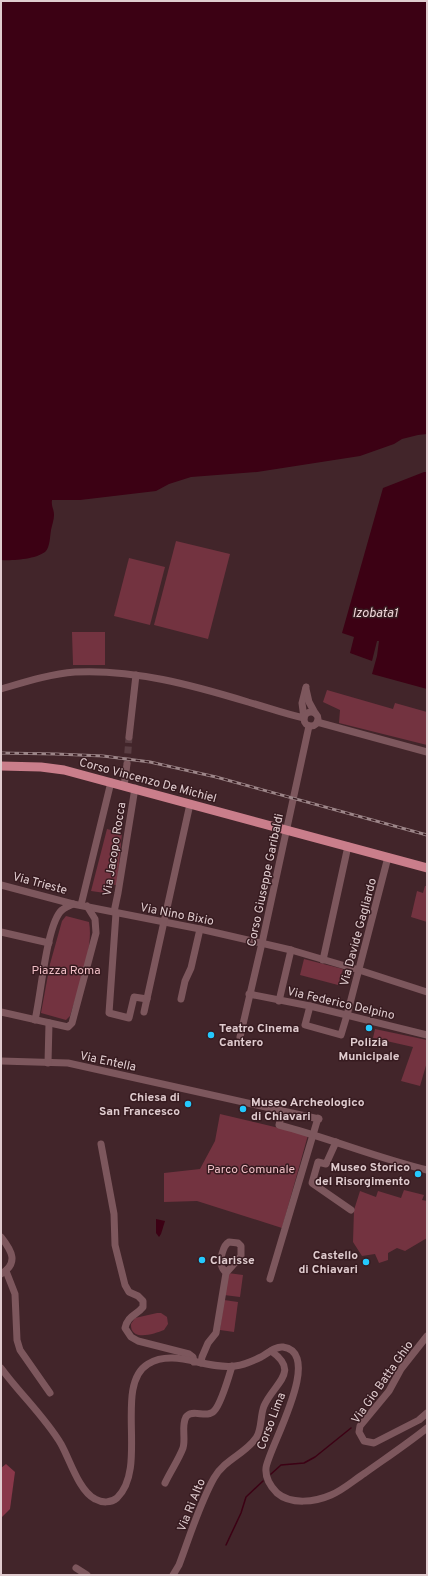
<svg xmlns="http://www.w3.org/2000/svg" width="428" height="1576" font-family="Overpass,sans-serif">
  <rect width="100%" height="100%" fill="#42252a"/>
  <g fill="#733340">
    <path d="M176 541 230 554 208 639 154 625Z"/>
    <path d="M129 558 165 567 150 625 114 616Z"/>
    <path d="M72 632H105V665H73Z"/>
    <path d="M327 690 393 709 395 703 427 712V745L339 723 340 710 323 702Z"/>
    <path d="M107 829 122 833 117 885 105 884V893L91 891Z"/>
    <path d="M425 886H427V922L411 917 417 891 423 893Z"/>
    <path d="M66 916 89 922C94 947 78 990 70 1016L66 1020 41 1013 50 964 62 921Z"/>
    <path d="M304 959 343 969 338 985 300 975Z"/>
    <path d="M375 1029 427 1040V1062L420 1086 401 1081 413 1047 373 1038Z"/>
    <path d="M220 1114 308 1135 282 1228 197 1201 164 1202V1173L200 1169 215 1141Z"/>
    <path d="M404 1190 424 1195 422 1200 427 1201V1238L405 1251 397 1248 388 1253V1260L379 1263 375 1254 362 1256 353 1242 354 1210 360 1191 376 1197 378 1191 401 1198Z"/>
    <path d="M228 1273 243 1275 240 1297 224 1295Z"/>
    <path d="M224 1300 238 1302 234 1332 220 1330Z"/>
    <path d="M157 1313H161L167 1317 168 1324 164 1330C154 1334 130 1342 131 1324L135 1318Z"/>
  </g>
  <path fill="#89384a" d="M6 1464 15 1472 10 1509 1 1518V1468Z"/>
  <g fill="#3c0114">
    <path d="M1 1H427V434L418 435 402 439 394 444 360 456 257 472 191 477 169 484 156 491 80 500H52C51 506 54 509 54 515 54 520 52 525 51 530 50 536 50 546 46 551 38 559 12 561 1 560Z"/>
    <path d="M424 472H427V689L372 674 377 656 379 641H377L372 661 350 653 354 637 342 633 383 488Z"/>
    <path d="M156 1219 165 1221 161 1234 159 1237 156 1233Z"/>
  </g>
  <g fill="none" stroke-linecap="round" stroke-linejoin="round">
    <g stroke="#3c0114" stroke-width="1.5">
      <path d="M271 1474 281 1465 304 1463 315 1457 351 1428"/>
      <path d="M226 1545 241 1513 246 1497 263 1481"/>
    </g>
    <path stroke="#5a3e43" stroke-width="7" stroke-dasharray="7 3.5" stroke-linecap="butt" d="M127 764 129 737"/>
    <g stroke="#7d575d" stroke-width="7">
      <path d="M1 689C25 682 50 674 75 672 134 669 192 685 248 702 266 707 285 714 304 718L302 703 306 687"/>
      <path d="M306 689 309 702 315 713"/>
      <circle cx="311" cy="719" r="7"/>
      <path d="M317 722 427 752"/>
      <path d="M129 737 136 675"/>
      <path d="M124 786 127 764"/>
      <path d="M1 885 73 904 200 929 291 950 359 970 427 992"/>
      <path d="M81 905 111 782"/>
      <path d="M114 912 118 893 135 788"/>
      <path d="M116 913 109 1013 129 1018 134 997 147 999"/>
      <path d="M1 932 49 943"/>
      <path d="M323 960 348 846"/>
      <path d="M249 994 310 1006 427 1035"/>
      <path d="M181 999 185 981 191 968 200 929"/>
      <path d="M279 1001 291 950"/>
      <path d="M310 1006 305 1025 341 1035 347 1015 388 857"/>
      <path d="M1 1012 68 1027 72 1023 96 933 95 919 87 906"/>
      <path d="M144 1012 190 804"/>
      <path d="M35 1020C41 995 46 930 60 912 63 908 69 906 73 904"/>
      <path d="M240 1037 262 943 309 726"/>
      <path d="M1 1061 68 1063 319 1119"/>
      <path d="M48 1063 49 1023"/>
      <path d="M282 1111 279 1125C329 1138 377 1158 427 1170"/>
      <path d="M336 1142 326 1164 318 1162 312 1183 351 1210"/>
      <path d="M101 1144 114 1214 115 1245 125 1285 129 1292 138 1296 143 1301V1307C136 1316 128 1315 125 1328L131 1337 138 1341 189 1354 193 1357 194 1362"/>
      <path d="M1 1237C12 1251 19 1263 1 1274"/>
      <path d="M6 1271 15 1294 17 1340 20 1350 50 1393"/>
      <path d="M270 1279 318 1118"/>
      <path d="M427 1336 401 1369 389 1391 360 1426 359 1432 364 1441 374 1443 419 1420 427 1413"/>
      <path d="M201 1363 202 1357 208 1343 216 1333 226 1273 241 1256V1246L238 1243 229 1242C223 1245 219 1261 222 1267 223 1270 225 1271 226 1273"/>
      <path d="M1 1368C20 1394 45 1417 61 1444 70 1460 79 1491 95 1499 102 1503 111 1503 117 1498 149 1468 113 1385 148 1364 175 1348 205 1370 235 1366 243 1365 253 1361 261 1357 268 1353 276 1346 283 1347 325 1353 268 1449 266 1468 265 1478 270 1486 277 1493 291 1505 315 1502 331 1495 343 1490 354 1480 365 1473 386 1458 407 1444 427 1428"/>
      <path d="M165 1483C170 1472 179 1459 183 1448 186 1438 181 1426 186 1417 192 1408 207 1419 214 1411 221 1404 229 1376 232 1366"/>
      <path d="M76 1568 87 1575"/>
      <path d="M173 1575 179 1565C190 1536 199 1505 214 1478 225 1459 245 1454 256 1438 262 1430 260 1416 264 1406 274 1383 301 1372 271 1351"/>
    </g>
    <path stroke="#ca7e8b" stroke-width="9" d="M1 766 41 767 64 770 427 868"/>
    <g stroke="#9c8588" stroke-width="3">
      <path id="rail" d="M1 753 56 754 103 756 150 762 216 777 427 835"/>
    </g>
    <use href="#rail" stroke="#371b20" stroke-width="1.5" stroke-dasharray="4.5" stroke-linecap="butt"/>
  </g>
  <g fill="#24c9fe" stroke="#371b20" stroke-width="1.5">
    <circle cx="369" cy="1028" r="4"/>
    <circle cx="211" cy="1035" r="4"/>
    <circle cx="188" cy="1104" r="4"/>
    <circle cx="243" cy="1109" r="4"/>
    <circle cx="418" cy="1174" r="4"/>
    <circle cx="202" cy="1260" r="4"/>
    <circle cx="366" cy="1262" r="4"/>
  </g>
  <g text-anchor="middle" stroke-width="3" stroke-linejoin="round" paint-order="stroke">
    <g font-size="12" fill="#e0cccf" stroke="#371b20">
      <text transform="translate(148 780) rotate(15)" y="4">Corso Vincenzo De Michiel</text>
      <text transform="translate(114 849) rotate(-81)" y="4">Via Jacopo Rocca</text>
      <text transform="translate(265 880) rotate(-78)" y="4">Corso Giuseppe Garibaldi</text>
      <text transform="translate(40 883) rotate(15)" y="4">Via Trieste</text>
      <text transform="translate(177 914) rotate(11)" y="4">Via Nino Bixio</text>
      <text transform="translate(358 932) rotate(-75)" y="4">Via Davide Gagliardo</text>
      <text transform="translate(341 1003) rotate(13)" y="4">Via Federico Delpino</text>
      <text transform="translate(108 1061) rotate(12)" y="4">Via Entella</text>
      <text transform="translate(382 1382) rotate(-55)" y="4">Via Gio Batta Ghio</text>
      <text transform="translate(271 1421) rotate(-69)" y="4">Corso Lima</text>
      <text transform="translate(191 1505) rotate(-68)" y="4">Via Ri Alto</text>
    </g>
    <g font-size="12" fill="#f0bfc6" stroke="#371b20">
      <text x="66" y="974">Piazza Roma</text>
      <text x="251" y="1173">Parco Comunale</text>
    </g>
    <g font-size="12" font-weight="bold" fill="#e0cccf" stroke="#371b20" text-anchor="start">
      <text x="219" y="1032">Teatro Cinema<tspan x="219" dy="14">Cantero</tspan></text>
      <text x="369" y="1046" text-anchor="middle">Polizia<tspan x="369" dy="14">Municipale</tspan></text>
      <text x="180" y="1101" text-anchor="end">Chiesa di<tspan x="180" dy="14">San Francesco</tspan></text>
      <text x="251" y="1106">Museo Archeologico<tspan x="251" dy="14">di Chiavari</tspan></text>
      <text x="410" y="1171" text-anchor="end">Museo Storico<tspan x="410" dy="14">del Risorgimento</tspan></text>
      <text x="358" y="1259" text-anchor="end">Castello<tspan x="358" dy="14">di Chiavari</tspan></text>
      <text x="210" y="1264">Clarisse</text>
    </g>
    <g font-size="13" font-style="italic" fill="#efd6d9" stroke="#371b20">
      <text x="375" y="617">Izobata1</text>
    </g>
  </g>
  <rect width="428" height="1576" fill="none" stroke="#e0cccf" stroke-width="4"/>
</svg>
